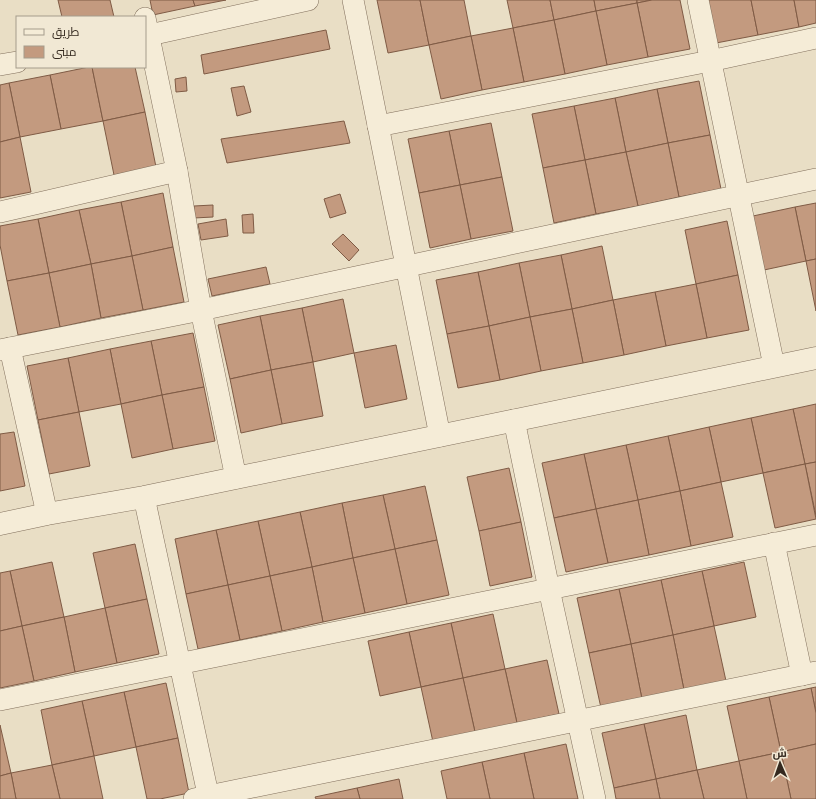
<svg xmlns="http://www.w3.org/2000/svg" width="816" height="799" font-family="'Zilla Slab',Cairo,serif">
  <rect width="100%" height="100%" fill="#e9dec5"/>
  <g fill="#c39a7f" stroke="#7f5b45">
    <path d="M58 0H110L114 17H62Z"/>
    <path d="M150 0H193L195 6 153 15Z"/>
    <path d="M193 0H226L195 6Z"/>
    <path d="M377 0H420L429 45 388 53Z"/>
    <path d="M420 0H464L471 36 429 45Z"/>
    <path d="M507 0H550L554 20 513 28Z"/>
    <path d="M550 0H594L596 11 554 20Z"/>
    <path d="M594 0H637V3L596 11Z"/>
    <path d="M637 0H652L637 3Z"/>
    <path d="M652 0H680L690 49 648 57 637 3Z"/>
    <path d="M707 0H751L758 35 716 43Z"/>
    <path d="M751 0H794L799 27 758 35Z"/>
    <path d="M794 0H816V23L799 27Z"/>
    <path d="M637 3 648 57 607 65 596 11Z"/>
    <path d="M596 11 607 65 565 74 554 20Z"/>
    <path d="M554 20 565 74 524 82 513 28Z"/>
    <path d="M513 28 524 82 482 90 471 36Z"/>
    <path d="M326 30 330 49 204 74 201 55Z"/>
    <path d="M471 36 482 90 441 99 429 45Z"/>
    <path d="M89 67H92L103 121 61 129 50 75Z"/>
    <path d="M92 67H135L145 112 103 121Z"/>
    <path d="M50 75 61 129 20 137 9 83Z"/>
    <path d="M186 77 187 91 176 92 175 79Z"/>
    <path d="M699 81 710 135 668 143 657 89Z"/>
    <path d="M9 83 20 137 0 142V85Z"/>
    <path d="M244 86 251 112 237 116 231 88Z"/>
    <path d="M657 89 668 143 626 152 615 98Z"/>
    <path d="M615 98 626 152 585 160 574 106Z"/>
    <path d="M574 106 585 160 543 168 532 114Z"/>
    <path d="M145 112 156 167 114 175 103 121Z"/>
    <path d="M344 121 350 143 227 163 221 139Z"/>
    <path d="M491 123 502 177 460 185 449 131Z"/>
    <path d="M449 131 460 185 419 193 408 139Z"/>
    <path d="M710 135 721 189 679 197 668 143Z"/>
    <path d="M20 137 31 192 0 198V142Z"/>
    <path d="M668 143 679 197 638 206 626 152Z"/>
    <path d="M626 152 638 206 596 214 585 160Z"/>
    <path d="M585 160 596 214 554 223 543 168Z"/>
    <path d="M502 177 513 231 471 239 460 185Z"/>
    <path d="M460 185 471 239 430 248 419 193Z"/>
    <path d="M163 193 173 247 132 256 121 202Z"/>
    <path d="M340 194 346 213 330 218 324 199Z"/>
    <path d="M121 202 132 256 91 264 79 210Z"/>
    <path d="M816 203V259L806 261 795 207Z"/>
    <path d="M213 205V217L194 218V206Z"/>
    <path d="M795 207 806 261 764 270 753 216Z"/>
    <path d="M79 210 91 264 49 273 38 219Z"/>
    <path d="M253 214 254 233H243L242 215Z"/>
    <path d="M38 219 49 273 7 281 0 245V226Z"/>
    <path d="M226 219 228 236 201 240 198 224Z"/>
    <path d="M727 221 738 275 696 284 685 230Z"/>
    <path d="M343 234 359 250 349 261 332 244Z"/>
    <path d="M602 246 613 300 572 309 561 255Z"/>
    <path d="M173 247 184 302 143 310 132 256Z"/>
    <path d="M561 255 572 309 530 317 519 263Z"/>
    <path d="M132 256 143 310 101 318 91 264Z"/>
    <path d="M816 259V311L806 261Z"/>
    <path d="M519 263 530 317 489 326 478 272Z"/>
    <path d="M91 264 101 318 60 327 49 273Z"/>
    <path d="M266 267 270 284 212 296 208 279Z"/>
    <path d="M478 272 489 326 447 334 436 280Z"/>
    <path d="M49 273 60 327 18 335 7 281Z"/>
    <path d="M738 275 749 330 707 338 696 284Z"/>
    <path d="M696 284 707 338 666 346 655 292Z"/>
    <path d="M655 292 666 346 624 355 613 300Z"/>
    <path d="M343 299 354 353 313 362 302 308Z"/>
    <path d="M613 300 624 355 583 363 572 309Z"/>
    <path d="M302 308 313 362 271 370 260 316Z"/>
    <path d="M572 309 583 363 541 371 530 317Z"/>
    <path d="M260 316 271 370 230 379 218 325Z"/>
    <path d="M530 317 541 371 500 380 489 326Z"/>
    <path d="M489 326 500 380 458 388 447 334Z"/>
    <path d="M193 333 204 387 162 395 151 341Z"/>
    <path d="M151 341 162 395 121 404 110 349Z"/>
    <path d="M396 345 407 399 365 408 354 353Z"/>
    <path d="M110 349 121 404 79 412 68 358Z"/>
    <path d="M68 358 79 412 38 420 27 366Z"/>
    <path d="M313 362 323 416 282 424 271 370Z"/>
    <path d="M271 370 282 424 241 433 230 379Z"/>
    <path d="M204 387 215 441 173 449 162 395Z"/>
    <path d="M162 395 173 449 132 458 121 404Z"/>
    <path d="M816 404V462L805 464 793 409Z"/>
    <path d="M793 409 805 464 763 473 751 418Z"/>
    <path d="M79 412 90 466 49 474 38 420Z"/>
    <path d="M751 418 763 473 721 482 709 427Z"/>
    <path d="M709 427 721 482 680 491 668 436Z"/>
    <path d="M14 432 25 486 0 491V434Z"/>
    <path d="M668 436 680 491 638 500 626 445Z"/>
    <path d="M626 445 638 500 596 509 584 454Z"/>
    <path d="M584 454 596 509 554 518 542 463Z"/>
    <path d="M816 462V516L805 464Z"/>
    <path d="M805 464 816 519 775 528 763 473Z"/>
    <path d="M509 468 521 522 479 531 467 477Z"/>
    <path d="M721 482 733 537 691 546 680 491Z"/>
    <path d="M425 486 437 540 395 549 383 495Z"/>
    <path d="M680 491 691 546 649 555 638 500Z"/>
    <path d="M383 495 395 549 353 558 342 503Z"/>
    <path d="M638 500 649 555 608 563 596 509Z"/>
    <path d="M342 503 353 558 312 567 300 512Z"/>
    <path d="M596 509 608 563 566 572 554 518Z"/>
    <path d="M300 512 312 567 270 576 258 521Z"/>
    <path d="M258 521 270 576 228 585 216 530Z"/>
    <path d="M521 522 532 577 490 586 479 531Z"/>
    <path d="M216 530 228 585 186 594 175 539Z"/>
    <path d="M437 540 449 595 407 604 395 549Z"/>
    <path d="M135 544 147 599 105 608 93 553Z"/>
    <path d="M395 549 407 604 365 613 353 558Z"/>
    <path d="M353 558 365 613 323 622 312 567Z"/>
    <path d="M52 562 64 617 22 626 10 571Z"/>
    <path d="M744 562 756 617 714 626 702 571Z"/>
    <path d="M312 567 323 622 282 631 270 576Z"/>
    <path d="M10 571 22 626 0 631V573Z"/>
    <path d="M702 571 714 626 673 635 661 580Z"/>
    <path d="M270 576 282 631 240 640 228 585Z"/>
    <path d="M661 580 673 635 631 644 619 589Z"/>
    <path d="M228 585 240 640 198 649 186 594Z"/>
    <path d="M619 589 631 644 589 653 577 598Z"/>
    <path d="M147 599 159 654 117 663 105 608Z"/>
    <path d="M105 608 117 663 75 672 64 617Z"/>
    <path d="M493 614 505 669 463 678 451 623Z"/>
    <path d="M64 617 75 672 34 681 22 626Z"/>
    <path d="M451 623 463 678 421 687 409 632Z"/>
    <path d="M22 626 34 681 0 688V631Z"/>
    <path d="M714 626 726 681 684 690 673 635Z"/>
    <path d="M409 632 421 687 380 696 368 641Z"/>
    <path d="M673 635 684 690 642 699 631 644Z"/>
    <path d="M631 644 642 699 601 708 589 653Z"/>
    <path d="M547 660 559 714 517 723 505 669Z"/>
    <path d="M505 669 517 723 475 732 463 678Z"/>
    <path d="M463 678 475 732 433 742 421 687Z"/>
    <path d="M166 683 178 738 136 747 124 692Z"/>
    <path d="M816 687V713L811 688Z"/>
    <path d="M811 688 816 713V744L781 752 769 697Z"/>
    <path d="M124 692 136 747 94 756 82 701Z"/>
    <path d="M769 697 781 752 739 761 727 706Z"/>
    <path d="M82 701 94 756 52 765 41 710Z"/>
    <path d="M686 715 697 770 656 779 644 724Z"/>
    <path d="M644 724 656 779 614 788 602 733Z"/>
    <path d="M0 725 11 773 0 776Z"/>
    <path d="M178 738 189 793 160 799H147L136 747Z"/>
    <path d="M566 744 578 799H534L524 753Z"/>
    <path d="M816 744V799H791L781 752Z"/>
    <path d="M781 752 791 799H747L739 761Z"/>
    <path d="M524 753 534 799H490L482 762Z"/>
    <path d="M94 756 103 799H60L52 765Z"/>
    <path d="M739 761 747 799H704L697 770Z"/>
    <path d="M482 762 490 799H447L441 771Z"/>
    <path d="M52 765 60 799H16L11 773Z"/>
    <path d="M697 770 704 799H660L656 779Z"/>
    <path d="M11 773 16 799H0V776Z"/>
    <path d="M399 779 403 799H360L357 788Z"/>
    <path d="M656 779 660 799H616L614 788Z"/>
    <path d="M357 788 360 799H316L315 797Z"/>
  </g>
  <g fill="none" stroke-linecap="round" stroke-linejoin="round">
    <g stroke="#82705d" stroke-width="22">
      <g id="minor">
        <path d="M353 0 440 436"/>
        <path d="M698 0 774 366"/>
        <path d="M145 18 177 171 201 310 236 478"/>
        <path d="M145 36 308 0"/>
        <path d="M0 65 17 62"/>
        <path d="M378 126 710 61 816 38"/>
        <path d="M0 212 177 171"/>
        <path d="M10 348 47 514"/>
        <path d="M0 350 201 310 816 179"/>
        <path d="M514 420 549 589 595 799"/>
        <path d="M144 497 209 799"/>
        <path d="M774 543 802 675"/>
        <path d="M0 700 816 535"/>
        <path d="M194 799 816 672"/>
      </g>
    </g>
    <g stroke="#82705d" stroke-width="23">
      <path id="tertiary" d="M0 524 47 514 144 497 816 358"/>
    </g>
    <use href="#minor" stroke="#f5ecd7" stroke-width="21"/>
    <use href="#tertiary" stroke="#f5ecd7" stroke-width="22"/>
  </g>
  <rect x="16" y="16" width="130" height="52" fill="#f1e8d4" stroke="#a59c8c"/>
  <rect x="24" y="29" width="20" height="6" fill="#f5ecd7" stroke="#a59c8c"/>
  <text x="52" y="36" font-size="12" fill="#34291f">طريق</text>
  <rect x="24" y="46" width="20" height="12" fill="#c39a7f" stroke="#a59c8c"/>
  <text x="52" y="56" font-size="12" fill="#34291f">مبنى</text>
  <g transform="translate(780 763) rotate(358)" stroke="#f1e8d4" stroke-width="3" paint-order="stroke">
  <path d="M0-3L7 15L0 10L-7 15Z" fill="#34291f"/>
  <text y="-6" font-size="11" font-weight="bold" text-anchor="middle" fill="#34291f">ش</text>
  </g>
</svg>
